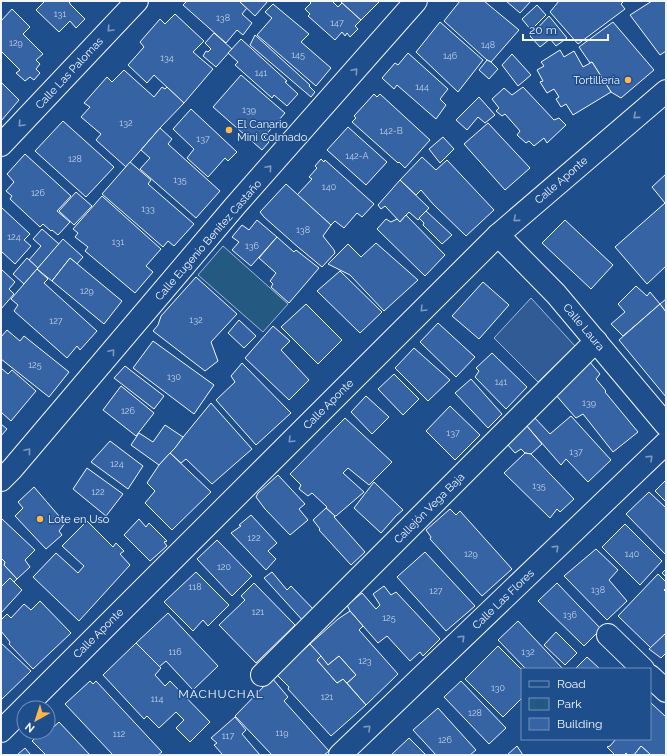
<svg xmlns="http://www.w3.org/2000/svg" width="667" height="756" font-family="Raleway,sans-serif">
  <rect width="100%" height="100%" fill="#1f4e8c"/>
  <path fill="#245a82" stroke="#a8bbd7" d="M223 246 288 304 263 332 198 275Z"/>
  <path fill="#305b95" stroke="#a8bbd7" d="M531 298 575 346 538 382 494 338Z"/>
  <g fill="#3563a3" stroke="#f2f6ff">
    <path d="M45 1H68L70 3V4L85 19 76 28 70 21 59 32 36 10Z"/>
    <path d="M187 1H239L247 8 242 14 252 23 243 35 237 30 226 43 183 5Z"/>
    <path d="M239 1H268L255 16Z"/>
    <path d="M309 1H332L338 7 342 3 361 20 355 26 358 29 350 37 347 33 345 36 342 32 335 40 308 16 310 14 305 9 311 3Z"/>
    <path d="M340 1H380L361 20Z"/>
    <path d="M460 1H484L519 30 491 62 487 60 444 21Z"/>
    <path d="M506 1H531L520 13Z"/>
    <path d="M559 1H624L621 4 625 9 578 44 550 12Z"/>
    <path d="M652 1H666V51L660 55 630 15Z"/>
    <path d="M273 4 309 34 301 42 331 68 316 86 257 35 272 18 265 12Z"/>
    <path d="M537 5 546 15 531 30 522 19Z"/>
    <path d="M12 9 30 27 23 34 43 54 36 60 40 64 36 69 40 73 34 80 30 77 25 81 16 73 20 70 1 51V21Z"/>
    <path d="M175 14 204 41 193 52 213 69 184 103 154 75 147 83 128 65 144 47 140 42 160 19 165 24Z"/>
    <path d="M549 16 567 38 556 46 550 39 540 47 530 36Z"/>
    <path d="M440 22 483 60 458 92 416 52Z"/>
    <path d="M613 22 654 70 621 98 611 92 592 62 590 63 579 47Z"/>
    <path d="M214 33 232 49 216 67 203 56 206 51 208 52 211 49 205 43Z"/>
    <path d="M255 35 310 85 309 86 315 92 311 97 250 45Z"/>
    <path d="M241 39 287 81 285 82 298 94 287 106 274 95 272 98 235 65 238 62 228 53Z"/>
    <path d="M560 50 564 57 574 51 583 67 592 62 611 92 573 115 566 104 561 107 556 99 559 97 554 89 547 93 540 82 543 81 537 70 544 66 541 62Z"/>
    <path d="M408 53 448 89 440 99 446 105 436 119 397 85 394 89 382 78 395 63 398 65Z"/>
    <path d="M512 54 531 75 518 86 502 65Z"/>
    <path d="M487 60 491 62 498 69 489 79 479 70Z"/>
    <path d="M124 70 154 97 162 87 165 89 167 87 184 103 160 128 126 167 96 140 101 134 81 117 90 107 84 103 107 77 112 82Z"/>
    <path d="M241 75 285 113 264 137 269 142 262 150 213 107Z"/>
    <path d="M1 82 19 100 1 121Z"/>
    <path d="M523 87 554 120 559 118 566 125 547 143 544 138 534 146 529 141 526 143 517 135 520 131 505 114 502 116 496 111 499 108 492 99 504 88 512 95Z"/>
    <path d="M374 94 377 97 380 94 430 140 405 168 399 162 398 163 352 122 356 118 354 116Z"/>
    <path d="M479 97 495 115 485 123 478 117 467 130 456 120Z"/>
    <path d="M191 109 237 152 228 161 225 158 208 177 187 158 194 149 173 129Z"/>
    <path d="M63 121 114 167 86 197 35 151Z"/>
    <path d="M488 123 530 168 505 190 464 144Z"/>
    <path d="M348 127 387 162 366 185 327 150Z"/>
    <path d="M160 128 172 139 168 144 220 191 196 218 140 169 150 158 141 150Z"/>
    <path d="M443 137 454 149 440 163 429 149Z"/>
    <path d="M25 154 71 196 57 211 70 222 58 235 52 230 51 231 43 224 40 227 10 199 12 196 6 191 14 182 7 174Z"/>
    <path d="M422 157 436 170 447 160 494 210 466 236 433 204 421 190 416 195 400 180Z"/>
    <path d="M321 159 324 162 325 160 374 204 362 217 357 213 344 228 335 221 331 225 297 195 312 179 309 177 317 168 315 166Z"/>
    <path d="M130 162 151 180 148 184 194 224 174 246 168 241 163 247 102 194Z"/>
    <path d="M666 174V266L647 284 615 247 665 203 652 187Z"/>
    <path d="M400 180 429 208 418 220 409 212 400 222 385 206 381 209 378 205Z"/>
    <path d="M286 184 331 225 323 236 334 250 335 253 322 267 298 247 264 217 260 212Z"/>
    <path d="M76 192 92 206 74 225 59 211Z"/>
    <path d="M102 196 161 249 146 266 153 272 135 293 85 251 88 247 75 237 78 233 73 229Z"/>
    <path d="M1 207 30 234 24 240 31 246 15 264 1 251Z"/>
    <path d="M426 211 452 235 442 244 423 225 424 223 419 218Z"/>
    <path d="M406 215 445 255 425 276 377 229 386 219 391 222 397 219 400 222Z"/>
    <path d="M257 220 277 237 251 266 232 250 239 242 232 237 242 225 249 230Z"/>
    <path d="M565 220 613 265 591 289 542 243Z"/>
    <path d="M42 229 59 244 38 268 29 260 41 246 33 239Z"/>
    <path d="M277 237 294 252 296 250 319 268 289 303 271 287 273 284 270 281 276 273 259 258Z"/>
    <path d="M63 239 83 257 77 264 70 258 52 281 37 269Z"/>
    <path d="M376 243 418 280 384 311 350 275 328 264 348 244 361 257Z"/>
    <path d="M27 258 38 268 24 284 13 274Z"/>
    <path d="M70 258 122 301 104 324 52 281Z"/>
    <path d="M1 269 15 282 9 289 14 294 1 309Z"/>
    <path d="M37 269 48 279 44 283 97 331 80 350 77 346 67 358 14 311 18 305 11 299Z"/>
    <path d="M340 271 382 312 360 333 317 291Z"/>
    <path d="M196 277 237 314 211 342 218 361 205 371 153 331 158 325 161 316Z"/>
    <path d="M483 282 509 305 479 339 452 316Z"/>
    <path d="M636 286 647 296 650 292 660 304 623 336 611 324 625 312 618 304Z"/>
    <path d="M666 299V312L660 304Z"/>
    <path d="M306 304 342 340 318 364 281 327Z"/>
    <path d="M660 304 666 312V397L619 340Z"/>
    <path d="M239 320 256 336 244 348 228 333Z"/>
    <path d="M438 323 475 357 456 377 420 342Z"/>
    <path d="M273 326 290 341 281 350 309 380 289 400 245 358Z"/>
    <path d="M7 330 20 341 24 336 69 372 49 397 1 359V337Z"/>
    <path d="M153 341 214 385 194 414 133 368Z"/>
    <path d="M414 348 450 380 428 401 395 368Z"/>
    <path d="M492 353 527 387 506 409 475 377 479 371 476 368Z"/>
    <path d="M589 361 600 374 596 379 606 391 605 392 638 432 613 452 583 414 576 418 554 393Z"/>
    <path d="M242 363 291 413 256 445 216 400 235 382 231 376Z"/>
    <path d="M125 366 164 396 154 409 114 378Z"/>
    <path d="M1 368 8 374 12 370 36 391 11 421 1 412Z"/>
    <path d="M394 374 419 399 403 415 378 389Z"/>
    <path d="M471 379 502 414 488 428 455 393Z"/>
    <path d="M121 386 154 413 136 436 103 410Z"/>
    <path d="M366 396 389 417 372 434 351 412Z"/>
    <path d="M211 403 252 449 212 484 186 459 181 463 170 453Z"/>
    <path d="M450 406 480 435 455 460 426 431Z"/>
    <path d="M533 416 550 434 571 416 611 460 588 482 566 459 561 465 526 425Z"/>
    <path d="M345 418 392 462 369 485 348 468 343 473 364 492 336 516H335L326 508 327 507 312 493 308 496 299 489 301 485 290 474Z"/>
    <path d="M1 424 7 429 1 436Z"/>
    <path d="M165 425 183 437 175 448 159 465 131 445 139 433 153 442Z"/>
    <path d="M526 425 542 444 531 454 525 453 521 449 515 453 507 444Z"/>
    <path d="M110 441 143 466 128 489 91 462Z"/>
    <path d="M170 453 211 492 172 530 145 503 155 491 147 483 159 465Z"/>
    <path d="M525 453 531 454 574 499 560 512 557 509 550 518 504 473Z"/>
    <path d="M87 468 123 494 106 516 73 489Z"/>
    <path d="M278 475 305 504 299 509 308 520 290 535 265 509 256 497 258 493Z"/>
    <path d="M666 480V502L655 491Z"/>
    <path d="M374 482 403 510 396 516 381 533 354 508Z"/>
    <path d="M34 487 65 523 59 531 62 535 46 549 15 516 23 508 18 502Z"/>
    <path d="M649 492 666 508V555L626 514Z"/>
    <path d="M326 508 335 516 334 517 365 552 351 565 319 530 320 529 313 520Z"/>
    <path d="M450 509 456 515 460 511 512 569 482 596 430 539 431 537 426 530Z"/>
    <path d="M251 515 277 543 268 551 276 559 266 570 231 533 241 526 239 525Z"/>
    <path d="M1 518 35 550 25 560 30 567 17 579 4 565 5 562 1 558Z"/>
    <path d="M139 519 146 527 149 523 167 541 164 542 167 546 150 561 124 535Z"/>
    <path d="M87 521 113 547 116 543 124 551 120 554 130 565 79 621 33 577 56 553 78 573 84 566 62 546Z"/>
    <path d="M625 524 662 561 640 585 602 547Z"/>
    <path d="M217 540 252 576 232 596 197 559Z"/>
    <path d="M596 549 618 570 609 580 627 601 607 620 564 576Z"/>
    <path d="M425 552 475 606 446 631 397 577Z"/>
    <path d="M1 558 5 562 4 565 17 579 14 582 15 583 10 578 1 587Z"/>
    <path d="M666 569V577L662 573Z"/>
    <path d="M196 572 229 605 208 626 203 620 193 631 164 602Z"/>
    <path d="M272 572 287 590 291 586 316 612 305 623 264 578Z"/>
    <path d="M658 574 666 582V588L664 590 666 592V633L651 648 618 616Z"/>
    <path d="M10 578 22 590 1 613V587Z"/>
    <path d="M254 583 295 625 256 663 219 625 245 600 241 596Z"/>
    <path d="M557 583 601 629 584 646 538 601Z"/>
    <path d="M384 586 391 595 396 592 440 639 423 656 420 652 410 661 387 636 378 643 350 611 347 605 362 593 376 609 380 605 373 594Z"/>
    <path d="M40 601 71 633 33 669 9 644 10 642 1 631V620L7 614 11 618 24 604 31 610Z"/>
    <path d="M350 611 363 626 359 630 398 674 366 705 347 683 356 675 339 656 328 665 310 644 338 619Z"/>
    <path d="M168 613 218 666 193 690 166 661 159 667 136 643Z"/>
    <path d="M518 621 563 669H526L498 640Z"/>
    <path d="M556 632 577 653 565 665 544 645Z"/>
    <path d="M666 633V653L661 658 649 649Z"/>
    <path d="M1 643 31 671 1 700Z"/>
    <path d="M136 643 161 668 155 675 165 686 170 681 210 722 190 742 176 728 184 720 176 712 159 728 147 716 144 719 103 675Z"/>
    <path d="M310 644 321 656 317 660 337 683 343 679 366 705 331 736 288 689 289 687 276 674Z"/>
    <path d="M498 646 522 670V698L503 717 465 679Z"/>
    <path d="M321 656 328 665 339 656 356 675 347 683 343 679 337 683 317 660Z"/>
    <path d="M587 657 600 669H575Z"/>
    <path d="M272 678 288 697 284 701 329 751 324 755H272L235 716Z"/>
    <path d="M90 681 93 684 96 681 162 752 158 755H113L65 704Z"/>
    <path d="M461 681 506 728 489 744 444 697Z"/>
    <path d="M650 702 666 717V755H651L641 746 634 755H628L626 753 624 755H615L607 747 610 746 616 739H650Z"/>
    <path d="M438 708 476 750 470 755H436L413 730Z"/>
    <path d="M235 717 246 730 242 734 260 755H223L214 745 217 743 211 738Z"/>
    <path d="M59 722 90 755H46L32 741 42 732H48Z"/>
    <path d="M409 738 426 755H391Z"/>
    <path d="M517 746 523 755H507Z"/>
    <path d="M641 746 651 755H634Z"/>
    <path d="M25 748 30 754V755H17Z"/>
  </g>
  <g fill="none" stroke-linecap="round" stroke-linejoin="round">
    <g stroke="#f2f6ff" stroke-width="24">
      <g id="minor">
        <path d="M1 145 137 1"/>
        <path d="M498 235 556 294 666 425"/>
        <path d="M1 480 12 469 235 206 416 1"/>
        <path d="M608 635 643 669"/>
        <path d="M262 675 596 341"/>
        <path d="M650 676 666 691"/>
        <path d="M1 731 498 235 666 91"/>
        <path d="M340 755 666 443"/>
      </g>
    </g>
    <use href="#minor" stroke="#1f4e8c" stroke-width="22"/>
  </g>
  <defs><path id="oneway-chevron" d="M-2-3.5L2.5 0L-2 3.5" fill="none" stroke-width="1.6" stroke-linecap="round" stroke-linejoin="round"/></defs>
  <g stroke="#7e9ac0">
    <use href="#oneway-chevron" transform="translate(110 29) rotate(133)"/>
    <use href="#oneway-chevron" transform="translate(355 71) rotate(-49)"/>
    <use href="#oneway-chevron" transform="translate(636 116) rotate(139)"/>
    <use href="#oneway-chevron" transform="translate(21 124) rotate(133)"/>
    <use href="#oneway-chevron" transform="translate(269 168) rotate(-49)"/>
    <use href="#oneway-chevron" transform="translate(516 219) rotate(139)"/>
    <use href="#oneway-chevron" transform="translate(423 309) rotate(135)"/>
    <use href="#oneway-chevron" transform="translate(112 352) rotate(-50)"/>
    <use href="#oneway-chevron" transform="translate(291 440) rotate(135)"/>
    <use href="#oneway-chevron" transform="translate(28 451) rotate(-50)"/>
    <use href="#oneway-chevron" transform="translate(650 458) rotate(-44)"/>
    <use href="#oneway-chevron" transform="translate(556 548) rotate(-44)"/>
    <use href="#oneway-chevron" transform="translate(462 638) rotate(-44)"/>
    <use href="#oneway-chevron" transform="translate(368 728) rotate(-44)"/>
  </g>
  <g fill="#ffb74d" stroke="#1f4e8c" stroke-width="1.5">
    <circle cx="628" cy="80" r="4"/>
    <circle cx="229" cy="130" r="4"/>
    <circle cx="40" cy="519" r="4"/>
  </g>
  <g text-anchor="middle" stroke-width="3" stroke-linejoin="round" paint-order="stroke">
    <g font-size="9" fill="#c3d1e8">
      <text x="60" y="17">131</text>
      <text x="223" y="21">138</text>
      <text x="337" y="26">147</text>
      <text x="16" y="46">129</text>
      <text x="488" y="48">148</text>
      <text x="298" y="58">145</text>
      <text x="450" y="59">146</text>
      <text x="167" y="61">134</text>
      <text x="261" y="76">141</text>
      <text x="422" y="90">144</text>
      <text x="249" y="113">139</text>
      <text x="126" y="126">132</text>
      <text x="391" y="134">142-B</text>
      <text x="203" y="142">137</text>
      <text x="357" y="159">142-A</text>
      <text x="75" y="162">128</text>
      <text x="180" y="183">135</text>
      <text x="329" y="190">140</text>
      <text x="38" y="196">126</text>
      <text x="148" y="212">133</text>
      <text x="303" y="233">138</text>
      <text x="14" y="240">124</text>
      <text x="118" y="245">131</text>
      <text x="252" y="249">136</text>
      <text x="87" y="294">129</text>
      <text x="196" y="323">132</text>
      <text x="56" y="324">127</text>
      <text x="35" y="368">125</text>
      <text x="174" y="380">130</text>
      <text x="501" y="385">141</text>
      <text x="589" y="406">139</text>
      <text x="128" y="414">126</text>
      <text x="453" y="436">137</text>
      <text x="576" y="455">137</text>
      <text x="117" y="467">124</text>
      <text x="539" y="489">135</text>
      <text x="98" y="495">122</text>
      <text x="254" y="541">122</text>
      <text x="471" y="557">129</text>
      <text x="632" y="557">140</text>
      <text x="224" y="570">120</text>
      <text x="195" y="590">118</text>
      <text x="598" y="593">138</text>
      <text x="436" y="594">127</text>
      <text x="258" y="615">121</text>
      <text x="570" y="618">136</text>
      <text x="389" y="621">125</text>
      <text x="175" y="655">116</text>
      <text x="528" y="655">132</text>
      <text x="365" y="664">123</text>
      <text x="498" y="691">130</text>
      <text x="327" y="700">121</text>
      <text x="157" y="702">114</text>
      <text x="475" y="716">128</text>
      <text x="282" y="736">119</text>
      <text x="119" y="737">112</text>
      <text x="228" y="739">117</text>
      <text x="445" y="743">126</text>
    </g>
    <g font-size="11" fill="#f2f6ff" stroke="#1f4e8c">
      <text transform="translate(69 73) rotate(-47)" y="4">Calle Las Palomas</text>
      <text transform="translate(561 180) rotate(-41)" y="4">Calle Aponte</text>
      <text transform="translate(208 240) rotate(-49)" y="4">Calle Eugenio Benítez Castaño</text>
      <text transform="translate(584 327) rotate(50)" y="4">Calle Laura</text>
      <text transform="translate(328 404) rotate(-45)" y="4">Calle Aponte</text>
      <text transform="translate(429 508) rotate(-45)" y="4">Callejón Vega Baja</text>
      <text transform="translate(503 599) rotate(-44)" y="4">Calle Las Flores</text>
      <text transform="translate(98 633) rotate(-45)" y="4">Calle Aponte</text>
    </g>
    <g font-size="11" fill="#f2f6ff" stroke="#1f4e8c" text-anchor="start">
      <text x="620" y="84" text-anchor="end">Tortillería</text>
      <text x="237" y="128">El Canario<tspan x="237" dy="13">Mini Colmado</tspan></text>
      <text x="48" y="523">Lote en Uso</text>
    </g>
    <g font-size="12" letter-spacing="1" fill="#f2f6ff" stroke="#1f4e8c">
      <text x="221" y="698">MACHUCHAL</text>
    </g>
  </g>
  <rect width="667" height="756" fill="none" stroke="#f2f6ff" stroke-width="4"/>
  <rect x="521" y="668" width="130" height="72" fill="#1f4e8c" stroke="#7391ba"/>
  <rect x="529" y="681" width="20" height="6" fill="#1f4e8c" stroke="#7391ba"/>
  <text x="557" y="688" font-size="12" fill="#f2f6ff">Road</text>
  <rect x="529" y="698" width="20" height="12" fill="#245a82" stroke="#7391ba"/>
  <text x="557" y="708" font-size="12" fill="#f2f6ff">Park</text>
  <rect x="529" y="718" width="20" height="12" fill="#3563a3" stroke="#7391ba"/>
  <text x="557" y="728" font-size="12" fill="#f2f6ff">Building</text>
  <g transform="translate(36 720) rotate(219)"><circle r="19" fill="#1f4e8c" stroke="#7391ba"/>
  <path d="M0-3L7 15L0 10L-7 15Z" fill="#ffb74d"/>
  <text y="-6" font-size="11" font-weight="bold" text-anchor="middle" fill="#f2f6ff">N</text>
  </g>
  <path d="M523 34v6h85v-6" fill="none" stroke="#f2f6ff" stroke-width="2"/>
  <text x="529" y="34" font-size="12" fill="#f2f6ff" stroke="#1f4e8c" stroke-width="3" paint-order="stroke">20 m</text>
</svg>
